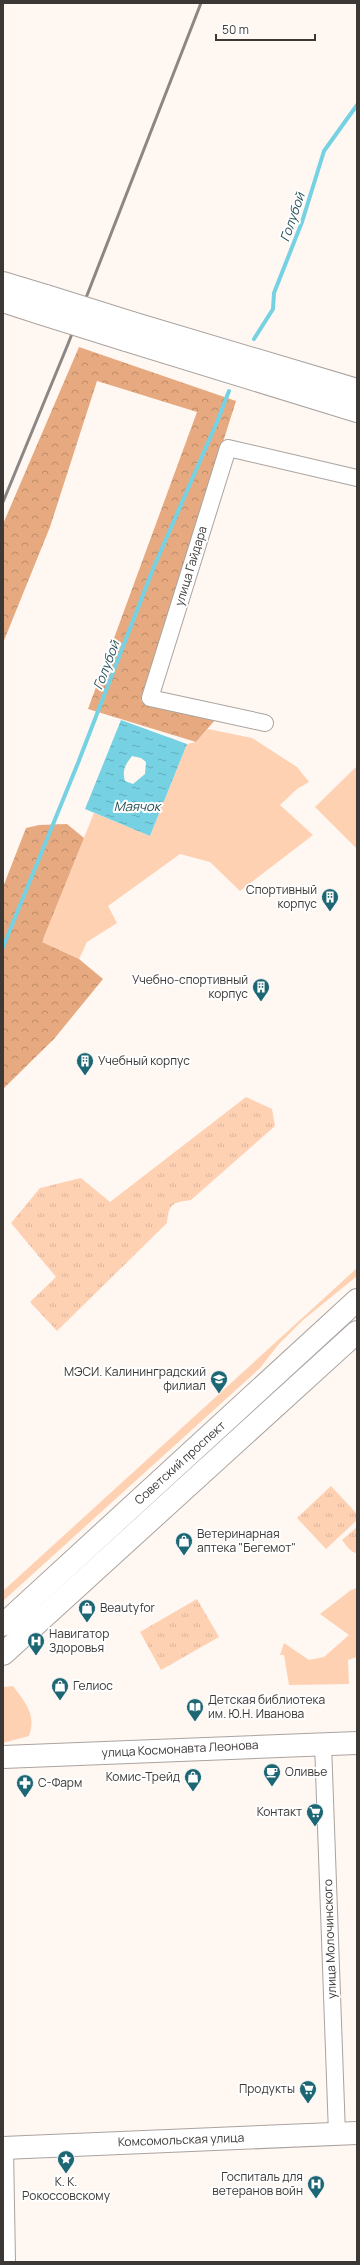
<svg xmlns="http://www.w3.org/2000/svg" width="360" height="2265" font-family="Manrope,sans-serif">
  <defs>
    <pattern id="forest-crowns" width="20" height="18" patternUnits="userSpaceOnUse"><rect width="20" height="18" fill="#e7aa80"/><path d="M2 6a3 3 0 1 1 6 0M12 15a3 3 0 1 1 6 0" fill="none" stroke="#bc8b6a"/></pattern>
    <pattern id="park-tufts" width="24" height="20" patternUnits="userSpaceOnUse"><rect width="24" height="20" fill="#fed1b3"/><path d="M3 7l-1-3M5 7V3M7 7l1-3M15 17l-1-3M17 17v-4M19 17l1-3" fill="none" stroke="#dbb49b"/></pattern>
    <pattern id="water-ripples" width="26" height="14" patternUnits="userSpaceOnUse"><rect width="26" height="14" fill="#76d2e3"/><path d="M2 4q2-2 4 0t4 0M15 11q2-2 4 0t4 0" fill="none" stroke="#62abb9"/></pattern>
  </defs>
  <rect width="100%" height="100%" fill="#fff7f2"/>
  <g fill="#fed1b3">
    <path d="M208 729 252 738 297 767 309 782 297 789 280 805 313 835 240 891 210 862 180 854 108 906 117 923 87 942 79 959 42 942 94 813 150 836 187 744 196 742Z"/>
    <path d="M357 766V849L315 807Z"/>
    <path d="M357 1268V1276L303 1320 278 1345 260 1368 3 1601V1591Z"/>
    <path d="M357 1588V1657L348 1660 349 1684 289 1685 284 1655H280L284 1643 309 1660 324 1657 349 1635 320 1614 351 1590Z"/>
    <path d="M13 1686C25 1702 37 1715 29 1736L3 1743V1687Z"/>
  </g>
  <g fill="url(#forest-crowns)">
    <path d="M79 347 236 401 141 701 216 719 196 742 88 709 197 412 97 381 50 527 3 643V524Z"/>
    <path d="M67 824 84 838 42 942 79 959 103 979 54 1039 3 1089V887L26 828 39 825Z"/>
  </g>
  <g fill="url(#park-tufts)">
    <path d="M246 1097 272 1109 275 1126 191 1200C172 1203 169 1203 167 1223L57 1331 30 1302 56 1277 11 1223 40 1188 81 1178 110 1202Z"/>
    <path d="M331 1486 357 1514V1520L326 1549 297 1518Z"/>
    <path d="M357 1527V1553C351 1553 346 1545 342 1540Z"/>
    <path d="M197 1599 219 1637 161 1670 140 1632Z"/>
  </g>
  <path fill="url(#water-ripples)" fill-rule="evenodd" d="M121 720 187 744 150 836 85 809ZM132 756 141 758 146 762 145 774 133 784 125 781C122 770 125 765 132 756Z"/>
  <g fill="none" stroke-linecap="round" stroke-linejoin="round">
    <g stroke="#76d2e3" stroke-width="4">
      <path d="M254 339 273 309 274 293 302 222 324 151 357 105"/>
      <path d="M3 947 78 763 153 569 217 422 229 391"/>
    </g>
    <g stroke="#aaa39f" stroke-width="18">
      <g id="minor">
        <path d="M265 723 150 698 228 448 357 478"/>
        <path d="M323 1744 337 2134"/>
        <path d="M5 2148 7 2262"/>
      </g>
    </g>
    <g stroke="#aaa39f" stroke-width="24">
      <g id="secondary">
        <path d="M3 1757 357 1743"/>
        <path d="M3 2148 357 2133"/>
      </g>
    </g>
    <g stroke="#aaa39f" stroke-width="24">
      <g id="primary">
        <path d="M3 283 46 296"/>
        <path d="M3 301 40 313"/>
        <path d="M132 323 357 390"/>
        <path d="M126 340 357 411"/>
        <path d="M3 1625 357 1300"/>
        <path d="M3 1654 357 1332"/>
      </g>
    </g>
    <use href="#minor" stroke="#fff" stroke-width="16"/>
    <use href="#secondary" stroke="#fff" stroke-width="22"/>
    <use href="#primary" stroke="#fff" stroke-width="22"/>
    <path stroke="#8c8784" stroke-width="3" d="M3 502 68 344 201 3"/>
    <g stroke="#aaa39f" stroke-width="24" stroke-linecap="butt">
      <g id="primary-bridge">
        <path d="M46 296 132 323"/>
        <path d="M40 313 126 340"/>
      </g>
    </g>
    <use href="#primary-bridge" stroke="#fff" stroke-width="22"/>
  </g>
  <defs>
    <g id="building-pin" transform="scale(0.9)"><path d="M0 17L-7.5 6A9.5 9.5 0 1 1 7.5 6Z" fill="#1d6673" stroke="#fff"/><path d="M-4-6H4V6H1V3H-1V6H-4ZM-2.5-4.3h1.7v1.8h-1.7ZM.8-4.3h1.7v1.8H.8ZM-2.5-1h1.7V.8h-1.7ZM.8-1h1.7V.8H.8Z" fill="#fff"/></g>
    <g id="university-pin" transform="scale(0.9)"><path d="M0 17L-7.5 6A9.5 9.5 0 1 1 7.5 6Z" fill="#1d6673" stroke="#fff"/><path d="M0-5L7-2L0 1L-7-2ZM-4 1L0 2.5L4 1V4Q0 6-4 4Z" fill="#fff"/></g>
    <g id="shop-pin" transform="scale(0.9)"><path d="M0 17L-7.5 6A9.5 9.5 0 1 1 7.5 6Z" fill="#1d6673" stroke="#fff"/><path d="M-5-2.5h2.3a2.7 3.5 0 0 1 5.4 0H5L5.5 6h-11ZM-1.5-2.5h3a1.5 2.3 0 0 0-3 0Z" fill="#fff"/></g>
    <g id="hospital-pin" transform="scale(0.9)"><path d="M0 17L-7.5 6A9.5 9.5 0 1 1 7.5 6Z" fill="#1d6673" stroke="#fff"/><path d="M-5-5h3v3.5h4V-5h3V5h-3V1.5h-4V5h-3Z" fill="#fff"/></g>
    <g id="library-pin" transform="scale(0.9)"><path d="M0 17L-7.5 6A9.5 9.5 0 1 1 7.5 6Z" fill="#1d6673" stroke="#fff"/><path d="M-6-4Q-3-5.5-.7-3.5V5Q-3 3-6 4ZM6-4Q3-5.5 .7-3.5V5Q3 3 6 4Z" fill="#fff"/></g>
    <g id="cafe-pin" transform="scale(0.9)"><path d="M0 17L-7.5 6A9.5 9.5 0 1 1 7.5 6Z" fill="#1d6673" stroke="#fff"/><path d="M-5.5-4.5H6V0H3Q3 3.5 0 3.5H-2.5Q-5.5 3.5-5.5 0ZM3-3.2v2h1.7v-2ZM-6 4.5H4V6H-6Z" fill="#fff"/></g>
    <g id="pharmacy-pin" transform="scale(0.9)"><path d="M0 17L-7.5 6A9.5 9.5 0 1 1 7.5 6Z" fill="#1d6673" stroke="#fff"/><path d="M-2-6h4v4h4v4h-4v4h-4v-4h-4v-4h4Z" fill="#fff"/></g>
    <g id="supermarket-pin" transform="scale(0.9)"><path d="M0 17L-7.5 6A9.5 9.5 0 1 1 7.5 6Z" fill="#1d6673" stroke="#fff"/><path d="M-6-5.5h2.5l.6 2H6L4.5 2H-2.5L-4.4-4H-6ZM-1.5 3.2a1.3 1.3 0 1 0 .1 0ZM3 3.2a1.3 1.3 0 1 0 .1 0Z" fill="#fff"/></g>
    <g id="sight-pin" transform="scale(0.9)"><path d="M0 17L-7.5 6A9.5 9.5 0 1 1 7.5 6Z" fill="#1d6673" stroke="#fff"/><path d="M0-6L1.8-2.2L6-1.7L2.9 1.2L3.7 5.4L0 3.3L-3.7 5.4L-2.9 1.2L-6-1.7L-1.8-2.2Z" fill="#fff"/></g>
  </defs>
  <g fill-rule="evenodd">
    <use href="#building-pin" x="330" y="897"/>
    <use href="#building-pin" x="261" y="987"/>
    <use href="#building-pin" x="85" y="1061"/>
    <use href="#university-pin" x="219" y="1379"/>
    <use href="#shop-pin" x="184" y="1541"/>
    <use href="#shop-pin" x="87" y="1608"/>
    <use href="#hospital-pin" x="36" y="1641"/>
    <use href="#shop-pin" x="60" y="1686"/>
    <use href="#library-pin" x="195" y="1707"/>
    <use href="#cafe-pin" x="272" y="1772"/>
    <use href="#shop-pin" x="193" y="1777"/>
    <use href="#pharmacy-pin" x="25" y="1783"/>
    <use href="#supermarket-pin" x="315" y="1812"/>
    <use href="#supermarket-pin" x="308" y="2089"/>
    <use href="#sight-pin" x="66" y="2159"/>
    <use href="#hospital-pin" x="316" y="2184"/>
  </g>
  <g text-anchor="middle" stroke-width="4" stroke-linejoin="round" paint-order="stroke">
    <g font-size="12" fill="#3b3836" stroke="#fff">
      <text transform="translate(191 566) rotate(-73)" y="4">улица Гайдара</text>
      <text transform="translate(180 1463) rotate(-42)" y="4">Советский проспект</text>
      <text transform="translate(180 1749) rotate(-3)" y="4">улица Космонавта Леонова</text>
      <text transform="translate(330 1939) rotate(-92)" y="4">улица Молочинского</text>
      <text transform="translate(181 2140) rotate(-2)" y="4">Комсомольская улица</text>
    </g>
    <g font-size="12" fill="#3b3836" stroke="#fff" text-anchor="start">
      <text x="317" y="894" text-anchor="end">Спортивный<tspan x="317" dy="14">корпус</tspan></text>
      <text x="248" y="984" text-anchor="end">Учебно-спортивный<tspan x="248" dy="14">корпус</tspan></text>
      <text x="98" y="1065">Учебный корпус</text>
      <text x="206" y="1376" text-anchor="end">МЭСИ. Калининградский<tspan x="206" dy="14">филиал</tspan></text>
      <text x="197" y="1538">Ветеринарная<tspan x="197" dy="14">аптека "Бегемот"</tspan></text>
      <text x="100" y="1612">Beautyfor</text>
      <text x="49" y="1638">Навигатор<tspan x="49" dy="14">Здоровья</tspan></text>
      <text x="73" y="1690">Гелиос</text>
      <text x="208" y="1704">Детская библиотека<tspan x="208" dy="14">им. Ю.Н. Иванова</tspan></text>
      <text x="285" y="1776">Оливье</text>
      <text x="180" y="1781" text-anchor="end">Комис-Трейд</text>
      <text x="38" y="1787">С-Фарм</text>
      <text x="302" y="1816" text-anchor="end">Контакт</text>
      <text x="295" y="2093" text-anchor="end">Продукты</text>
      <text x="303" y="2181" text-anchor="end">Госпиталь для<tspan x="303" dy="14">ветеранов войн</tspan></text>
      <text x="66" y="2186" text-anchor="middle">К. К.<tspan x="66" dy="14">Рокоссовскому</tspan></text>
    </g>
    <g font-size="13" font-style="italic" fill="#285259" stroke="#fff">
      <text transform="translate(292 217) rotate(-71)" y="5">Голубой</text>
      <text transform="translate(106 665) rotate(-69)" y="5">Голубой</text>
      <text x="137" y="811">Маячок</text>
    </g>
  </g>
  <rect width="360" height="2265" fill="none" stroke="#3b3836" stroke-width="8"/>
  <path d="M216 34v6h99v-6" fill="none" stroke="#3b3836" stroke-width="2"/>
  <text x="222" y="34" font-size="12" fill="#3b3836" stroke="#ffffff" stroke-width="3" paint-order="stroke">50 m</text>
</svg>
